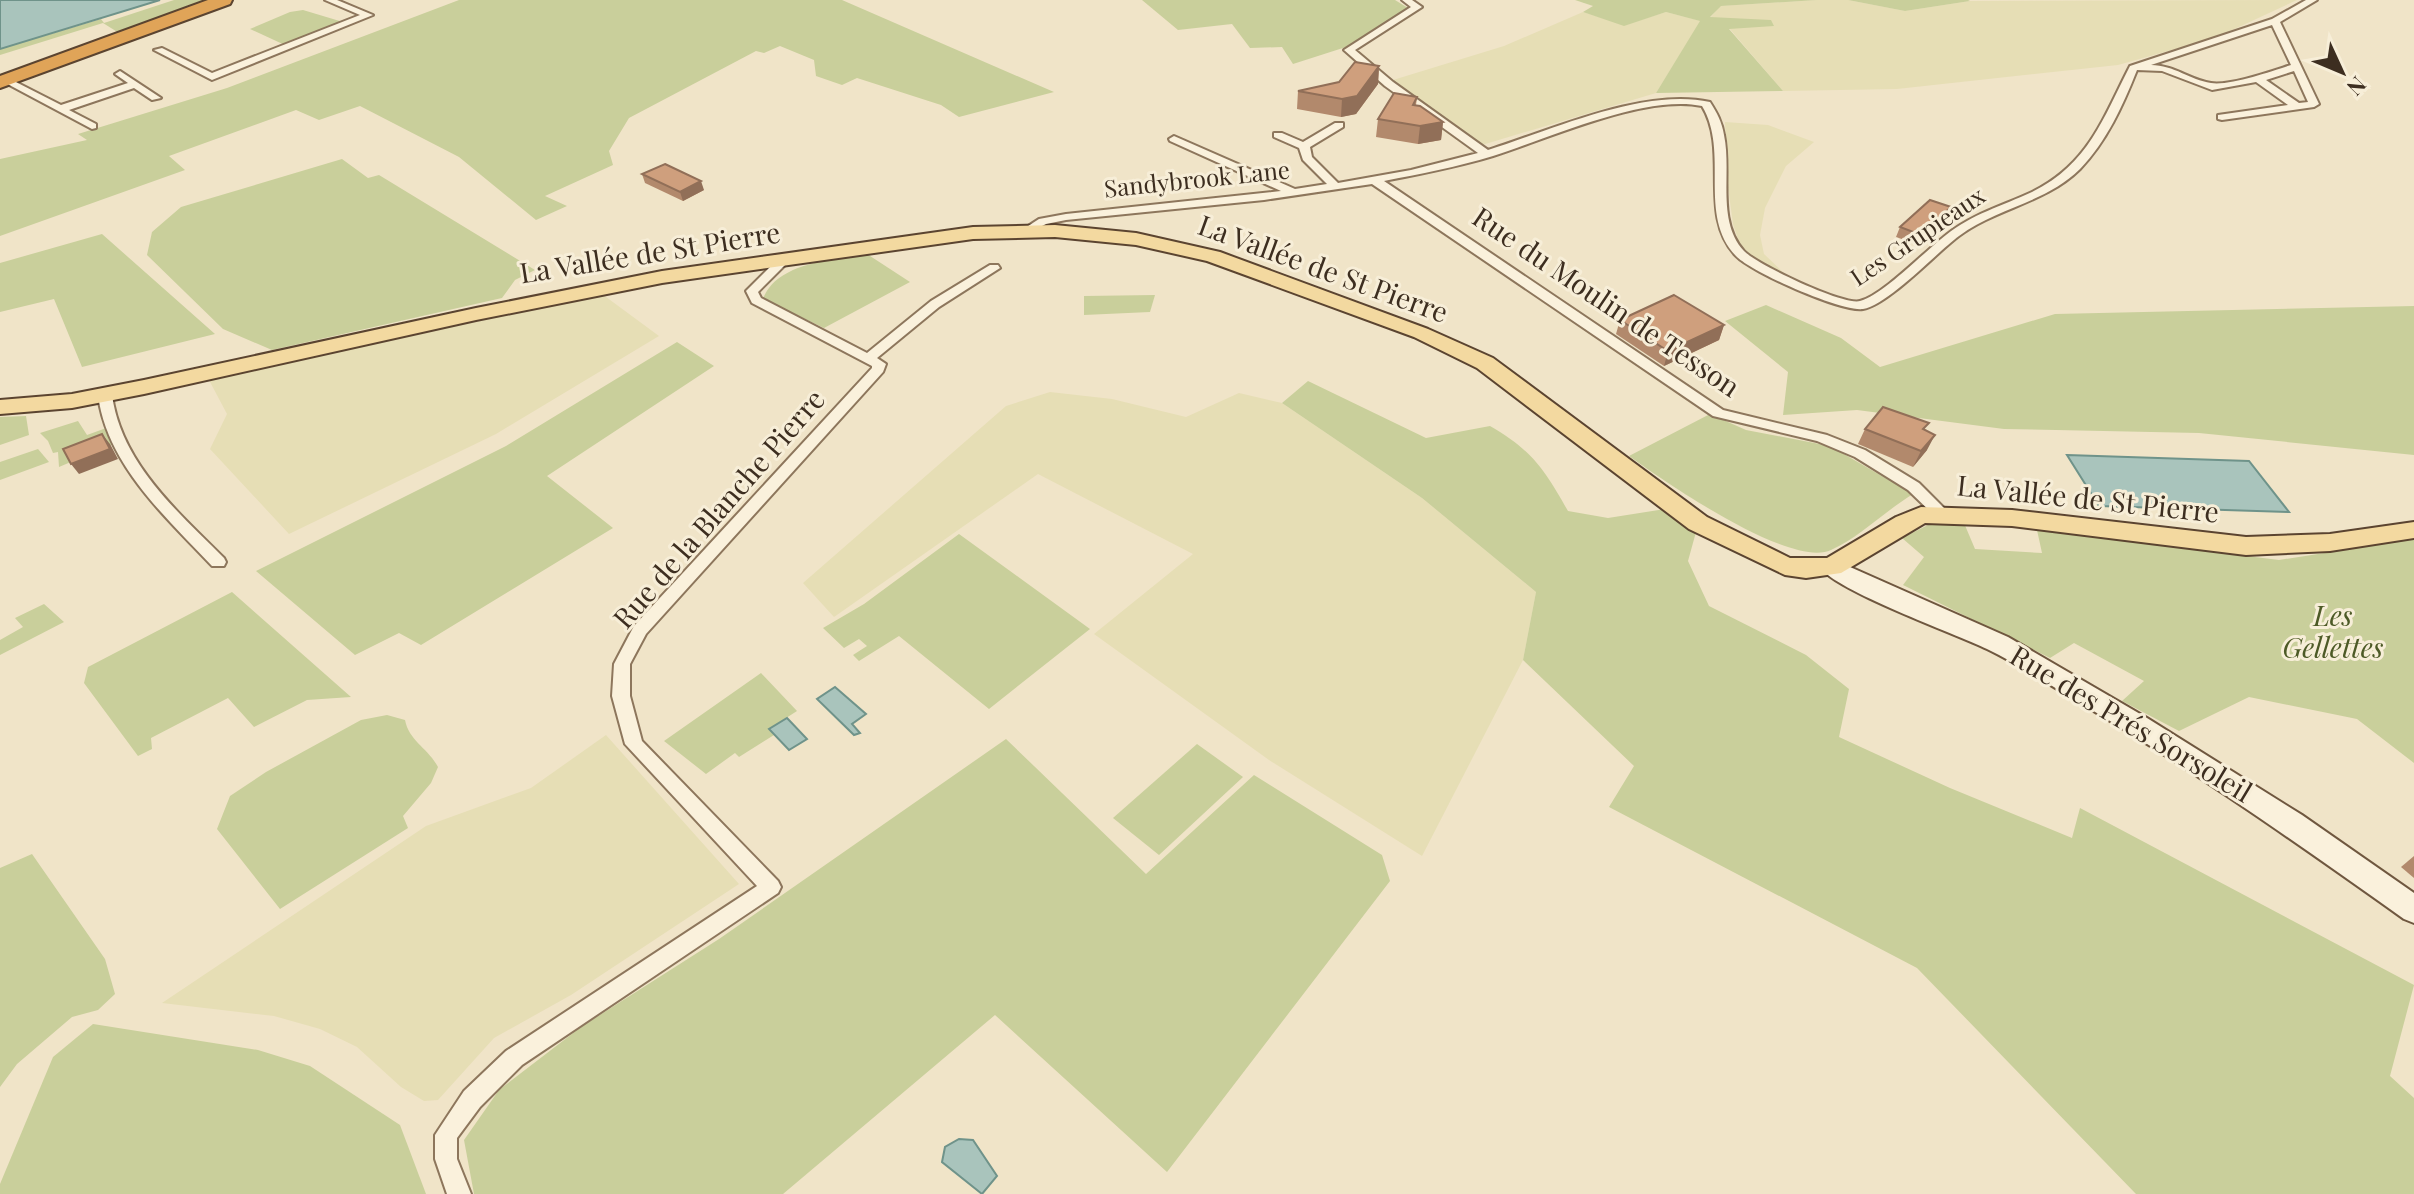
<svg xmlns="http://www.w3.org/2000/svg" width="2414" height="1194" font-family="'Playfair Display',serif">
  <rect width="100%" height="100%" fill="#f0e4c8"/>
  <g fill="#e6deb5">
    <path d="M1817 0H1848L1905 11 1970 1 2297 0 2215 38 2118 65 1897 89 1783 91 1729 28 1710 18 1720 6Z"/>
    <path d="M1583 12 1624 25 1666 12 1701 21 1656 93 1482 145 1393 80 1504 46Z"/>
    <path d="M1725 122 1768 125 1814 142 1786 166 1765 208 1760 235 1764 254 1787 276 1752 258 1740 245 1733 224 1727 180Z"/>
    <path d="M602 294 659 336 496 434 289 534 210 449 227 414 209 380Z"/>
    <path d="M1050 392 1112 399 1186 417 1239 393 1282 403 1422 498 1536 592 1523 660 1422 856 1269 760 1094 634 1193 554 1038 474 834 617 803 583 1006 406Z"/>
    <path d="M606 735 739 884 571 995 494 1038 438 1100 424 1101 401 1087 357 1047 320 1029 274 1016 162 1003 426 826 531 788Z"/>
  </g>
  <g fill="#c9cf9b">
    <path d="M174 0H206L119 33 103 23 0 55V49L101 19 104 23Z"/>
    <path d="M459 0H842L1054 92 959 117 941 105 857 78 842 85 816 76 814 60 780 46 764 53 756 51 629 118 609 151 613 165 545 196 567 206 536 220 459 157 360 106 319 120 296 110 169 156 185 170 0 236V159L87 140 78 134 227 88Z"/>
    <path d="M1142 0H1395L1408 8 1346 47 1293 64 1282 47 1250 48 1232 24 1178 30Z"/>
    <path d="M1575 0H1817L1721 6 1710 17 1771 20 1774 26 1729 29 1783 91 1656 93 1700 21 1666 12 1624 26 1583 12 1593 6Z"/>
    <path d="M1848 0H1968L1970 1 1905 11Z"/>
    <path d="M303 10 343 22 287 46 250 29 290 12Z"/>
    <path d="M342 159 368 178 379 175 535 270 515 280 502 298 272 350 223 329 147 255 152 232 181 207Z"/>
    <path d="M102 234 215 334 82 367 54 299 0 312V263Z"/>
    <path d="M867 254 910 282 824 328 763 299C777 262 833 260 867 254Z"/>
    <path d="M1155 295 1150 312 1084 315V296Z"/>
    <path d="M1766 305 1841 338 1880 367 2055 314 2414 306V455L2199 433 2004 429 1857 410 1783 415 1788 372 1725 321Z"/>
    <path d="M677 342 714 366 547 476 613 528 421 645 399 633 355 655 256 571 506 446Z"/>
    <path d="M1308 381 1426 438 1490 426C1533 451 1544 469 1568 511L1608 518 1665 509 1696 532 1688 561 1709 606 1806 655 1849 689 1839 737 1950 788 2072 838 2080 808 2414 985 2390 1076 2414 1098V1194H2136L1917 968 1609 807 1634 766 1523 660 1536 592 1422 498 1282 403Z"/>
    <path d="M1710 414 1746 430 1830 446 1913 494C1885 511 1860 537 1831 550 1790 569 1664 481 1629 456Z"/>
    <path d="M26 416 29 435 0 445V417Z"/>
    <path d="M78 421 87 435 109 427 118 442 59 467 58 452 53 453 48 441 40 433Z"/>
    <path d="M38 449 49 462 0 480V462Z"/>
    <path d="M1964 523 1975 549 2042 553 2037 530 2279 560 2414 539V763L2357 719 2249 697 2179 731 2122 701 2144 681 2074 643 2050 658 1903 585 1924 557 1902 538 1928 525Z"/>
    <path d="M959 534 1090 629 989 709 899 636 859 661 853 655 867 646 859 639 844 648 823 628 864 604Z"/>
    <path d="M232 592 351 697 307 700 254 727 228 698 151 738 152 749 138 756 84 683 88 667Z"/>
    <path d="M44 604 64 622 0 655V640L23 627 15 618Z"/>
    <path d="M761 673 797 711 769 729 774 735 739 757 735 753 706 774 664 741Z"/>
    <path d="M387 715 405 720C409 741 428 748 438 767L431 783 403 816 408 828 280 909 217 829 230 796 266 772 361 720Z"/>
    <path d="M1006 739 1146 874 1254 775 1382 855 1390 881 1167 1172 995 1015 783 1194H474L464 1140 499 1090 581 1027 719 939Z"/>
    <path d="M1197 744 1243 777 1159 855 1113 818Z"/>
    <path d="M32 854 105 959 115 994 98 1010 72 1017 17 1064 0 1087V868Z"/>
    <path d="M93 1024 258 1050 310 1066 400 1125 426 1194H0V1184L53 1057Z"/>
  </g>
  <g fill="#a9c4bc" stroke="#6f938a" stroke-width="2">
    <path d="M0 0H160L0 49Z"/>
    <path d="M2067 455 2249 461 2289 512 2099 506Z"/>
    <path d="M835 687 866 714 852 724 860 733 854 735 817 699Z"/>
    <path d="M787 718 807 739 789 750 769 729Z"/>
    <path d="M959 1139 973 1140 997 1176 982 1194 942 1162 945 1147Z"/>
  </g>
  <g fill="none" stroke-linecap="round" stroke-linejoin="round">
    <g stroke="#8d765c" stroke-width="4">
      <g id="street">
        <path d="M325 0H337L373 15 212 80 154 50 162 48 212 73 360 15Z"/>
        <path d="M1402 0H1412L1422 7 1355 50 1393 82 1488 150C1551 130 1645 87 1710 102 1717 113 1722 122 1724 135 1732 172 1716 221 1744 251 1756 264 1844 306 1860 301 1883 295 1925 251 1946 235 1972 214 2002 206 2032 192 2089 164 2103 118 2130 66L2272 19 2306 0H2317L2280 22 2319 104 2314 107 2222 120 2218 119V115L2288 105 2256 82 2212 90 2162 71 2137 70C2123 105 2107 141 2080 169 2046 203 1996 208 1959 236 1936 253 1888 305 1863 309 1841 312 1751 272 1736 256 1697 215 1730 152 1702 106 1645 94 1550 138 1493 156 1457 167 1420 174 1384 181L1723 410 1827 435 1865 450 1919 483 1950 514 1942 519 1937 518 1908 490 1855 457 1817 441 1713 416 1372 184 1264 200 1066 220 1046 224 1028 233 1022 230 1039 219 1066 214 1281 191 1170 141 1169 139 1174 136 1295 189 1327 184 1303 160 1299 148 1274 137V133H1282L1303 142 1335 123H1343V127L1310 147 1312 157 1338 183 1411 170 1478 153 1385 86 1344 50 1411 7ZM2272 25 2291 65C2272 71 2230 86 2211 83 2190 80 2174 65 2151 65ZM2294 71 2308 102 2299 103 2266 80Z"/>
        <path d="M120 71 161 98 152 100 134 88 69 110 96 124V128L92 129 0 80 8 78 61 105 128 83 115 74Z"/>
        <path d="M782 258 788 262 758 292 761 298 867 353 931 301 990 265H998L1000 268 939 307 877 358 886 364 883 372 646 634 630 664V696L642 741 778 881 781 887 778 893 522 1065 480 1107 457 1138V1159L471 1194H447L435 1159V1135L464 1091 506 1051 757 886 625 744 612 696 614 664 634 626 872 368V366L752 303 746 291 778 259Z"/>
        <path d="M105 391 112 395C121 463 178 512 224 558L226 562 224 566H212C166 517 107 465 98 395Z"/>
      </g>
    </g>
    <g stroke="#6f573f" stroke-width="4">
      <path id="secondary" d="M1832 559 2008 637 2147 718 2302 815 2414 893V923L2404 919C2300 845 2196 772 2087 707 2054 688 2022 666 1987 649 1956 634 1834 590 1820 567L1824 561Z"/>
    </g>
    <g stroke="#5b4430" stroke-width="4">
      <path id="primary" d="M1055 225 1136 233 1220 252 1428 329 1493 358 1707 517 1790 558H1827L1896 517 1921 507 2012 510 2246 537 2330 534 2414 522V538L2330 551 2246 555 2012 526 1925 523 1841 573 1806 578 1785 575 1689 529 1477 368 1414 337 1207 261 1136 245 1055 237 973 239 662 283 476 320 144 394 72 408 0 414V400L72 394 144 380 476 308 662 271 973 227Z"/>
    </g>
    <g stroke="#5b4430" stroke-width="4">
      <path id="highway" d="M208 0H232L230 4 0 88V76Z"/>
    </g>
    <use href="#street" fill="#faf1dc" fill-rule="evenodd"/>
    <use href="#secondary" fill="#faf1dc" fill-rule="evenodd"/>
    <use href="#primary" fill="#f3d9a0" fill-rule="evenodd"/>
    <use href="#highway" fill="#e0a458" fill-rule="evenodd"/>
  </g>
  <g fill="#b2896c">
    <path d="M1379 66 1378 84 1356 114 1341 117 1297 109 1298 91 1339 82Z"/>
    <path d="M1417 97 1416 105 1443 122 1441 140 1418 144 1376 137 1378 119Z"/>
    <path d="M642 174 704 190 683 201 645 183Z"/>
    <path d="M1946 216 1916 244 1896 237 1900 227Z"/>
    <path d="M1620 320 1724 325 1719 340 1664 366 1616 334Z"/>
    <path d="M1865 429 1926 430 1927 450 1913 467 1858 444Z"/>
    <path d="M2414 856V878L2401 867Z"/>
  </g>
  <g fill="#916f58">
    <path d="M1379 66 1378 84 1356 114 1341 117 1342 99Z"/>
    <path d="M1443 122 1441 140 1418 144 1420 126Z"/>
    <path d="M701 181 704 190 683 201 680 192Z"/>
    <path d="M1951 207 1946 216 1916 244 1921 235Z"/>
    <path d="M1724 325 1719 340 1664 366 1668 351Z"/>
    <path d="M102 434 110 444 118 459 79 474 71 464Z"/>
    <path d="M1935 435 1927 450 1913 467 1921 451Z"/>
  </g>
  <g fill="#cf9f7d" stroke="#916f58" stroke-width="2">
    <path d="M1355 62 1379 66 1357 96 1342 99 1298 91 1339 82Z"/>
    <path d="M1394 93 1417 97 1413 105 1420 106 1443 122 1420 126 1378 119Z"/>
    <path d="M665 164 701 181 680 192 642 174Z"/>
    <path d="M1930 200 1951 207 1921 235 1900 227Z"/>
    <path d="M1674 295 1724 325 1668 351 1620 320Z"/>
    <path d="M1883 407 1929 423 1923 429 1935 435 1921 451 1865 429Z"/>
    <path d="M102 434 110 449 71 464 63 449Z"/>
  </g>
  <g text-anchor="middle" stroke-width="6" stroke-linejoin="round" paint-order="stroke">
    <g font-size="24" fill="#3d2e20" stroke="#f7eed8">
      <text transform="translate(1197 180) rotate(-6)" y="8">Sandybrook Lane</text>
      <text transform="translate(1918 237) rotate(-34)" y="8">Les Grupieaux</text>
    </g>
    <g font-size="28" fill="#3d2e20" stroke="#f7eed8">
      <text transform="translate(650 253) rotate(-9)" y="10">La Vallée de St Pierre</text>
      <text transform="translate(1323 269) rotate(20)" y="10">La Vallée de St Pierre</text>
      <text transform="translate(1606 302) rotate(34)" y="10">Rue du Moulin de Tesson</text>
      <text transform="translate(2088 499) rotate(6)" y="10">La Vallée de St Pierre</text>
      <text transform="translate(719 509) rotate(-49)" y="10">Rue de la Blanche Pierre</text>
      <text transform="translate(2131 724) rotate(31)" y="10">Rue des Prés Sorsoleil</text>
    </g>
    <g font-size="28" font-style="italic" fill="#4d5a26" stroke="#f7eed8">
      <text x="2333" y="626">Les<tspan x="2333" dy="32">Gellettes</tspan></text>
    </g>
  </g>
  <g transform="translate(2342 72) rotate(134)" stroke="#f7eed8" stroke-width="6" paint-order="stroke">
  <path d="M0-6L14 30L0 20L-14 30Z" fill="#3d2e20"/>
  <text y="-12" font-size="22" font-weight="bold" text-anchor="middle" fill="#3d2e20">N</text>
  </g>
</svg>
